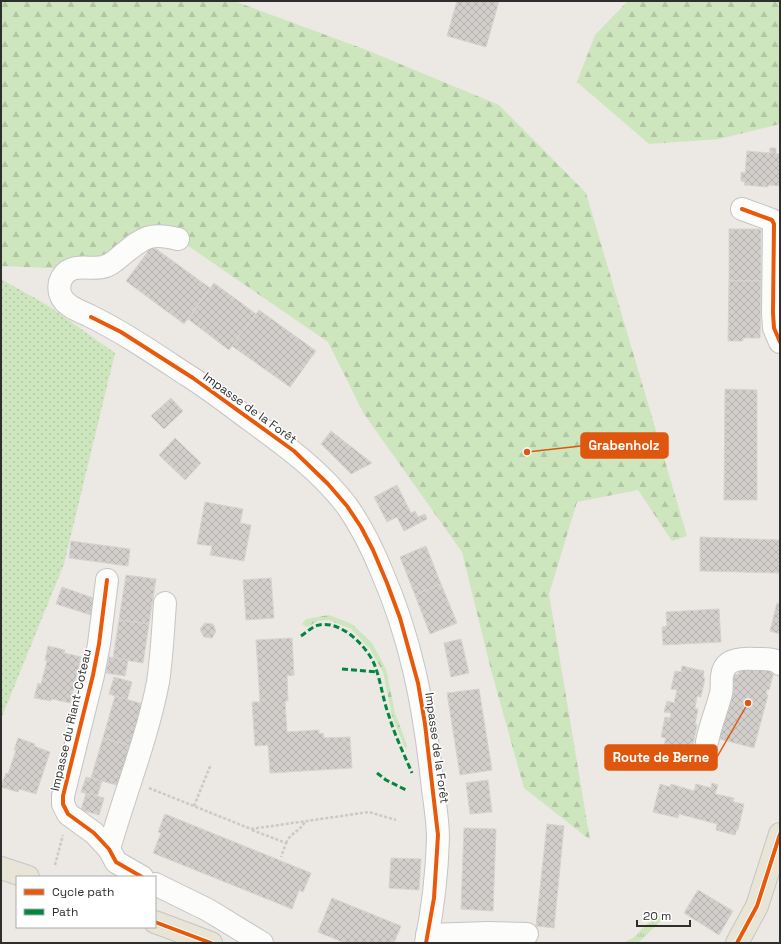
<svg xmlns="http://www.w3.org/2000/svg" width="781" height="944" font-family="'Space Grotesk',sans-serif">
  <defs>
    <pattern id="grass-tufts" width="24" height="20" patternUnits="userSpaceOnUse"><rect width="24" height="20" fill="#cee6be"/><path d="M3 7l-1-3M5 7V3M7 7l1-3M15 17l-1-3M17 17v-4M19 17l1-3" fill="none" stroke="#b1c6a4"/></pattern>
    <pattern id="forest-firs" width="22" height="20" patternUnits="userSpaceOnUse"><rect width="22" height="20" fill="#cee6be"/><path d="M5 1l3.5 6h-7zM16 11l3.5 6h-7z" fill="#b1c6a4"/></pattern>
    <pattern id="garden-dots" width="8" height="8" patternUnits="userSpaceOnUse"><rect width="8" height="8" fill="#cee6be"/><path d="M2 2h.1M6 6h.1" fill="none" stroke="#b1c6a4" stroke-width="1.8" stroke-linecap="round"/></pattern>
    <pattern id="building-cross-hatch" width="8" height="8" patternUnits="userSpaceOnUse"><rect width="8" height="8" fill="#d1cecb"/><path d="M0 0l8 8M0 8l8-8" fill="none" stroke="#b4b1af"/></pattern>
  </defs>
  <rect width="100%" height="100%" fill="#ece8e4"/>
  <path fill="url(#grass-tufts)" d="M655 916H660L661 921 638 943H623L633 938Z"/>
  <g fill="url(#forest-firs)">
    <path d="M1 1H234L364 49 499 105 586 193 687 536 672 541 638 490 577 502 549 594 590 840 524 788 491 670 462 552 364 414 328 342 178 239 73 269 1 266Z"/>
    <path d="M628 1H780V124L719 139 649 144 577 82 595 35Z"/>
    <path d="M329 615 352 624 372 643 386 669 395 713 407 745 406 749 404 746 392 716 383 672 370 649 351 629 329 620 318 621 307 627 302 624 306 619Z"/>
  </g>
  <path fill="url(#garden-dots)" d="M1 279 47 305 115 353 64 564 1 719Z"/>
  <g fill="url(#building-cross-hatch)" stroke="#d7d4d0">
    <path d="M457 1H499L486 47 447 36Z"/>
    <path d="M770 148H776V154H780V186L768 185V187L744 185 745 182 741 181V172L745 173 747 151 770 153Z"/>
    <rect x="729" y="229" width="32" height="52"/>
    <path d="M152 246 210 288 184 324 126 281Z"/>
    <path d="M729 281H761L760 338H743V341H728Z"/>
    <path d="M214 283 256 314 229 350 188 319Z"/>
    <path d="M259 310 316 351 290 387 232 346Z"/>
    <path d="M725 389 757 390V500H724Z"/>
    <path d="M171 398 183 411 164 429 151 416Z"/>
    <path d="M331 431 372 463 351 474 321 444Z"/>
    <path d="M175 438 201 463 185 480 159 455Z"/>
    <path d="M397 485 411 513 415 511 418 517 425 514 427 519 404 531 397 517 387 522 374 497Z"/>
    <path d="M205 502 243 509 240 523 251 525 244 561 210 555 212 546 197 544Z"/>
    <path d="M700 537 780 540V573L700 571Z"/>
    <path d="M71 541 130 549 128 566 69 558Z"/>
    <path d="M426 546 441 584 415 595 400 557Z"/>
    <path d="M126 575 156 579 149 624 119 620Z"/>
    <path d="M271 578 274 618 246 620 243 580Z"/>
    <path d="M441 584 457 623 430 634 415 595Z"/>
    <path d="M62 587 96 599 91 615 56 604Z"/>
    <path d="M777 603 780 604V634L770 631Z"/>
    <path d="M719 609 721 642 663 645 662 627 667 626 666 612Z"/>
    <path d="M119 620 149 624 143 663 113 658Z"/>
    <path d="M205 623 213 624 216 631 212 638 204 637 200 629Z"/>
    <path d="M292 638 294 675 287 676 288 701H285L287 732 319 730V734L323 733 324 738 350 737 352 768 270 773 268 745 255 746 252 702H260L256 640Z"/>
    <path d="M461 639 469 673 451 677 444 643Z"/>
    <path d="M48 646 65 650 64 653 81 657 70 703 52 699 51 701 34 698 38 683 41 684 47 661 45 660Z"/>
    <path d="M109 657 128 660 125 676 106 673Z"/>
    <path d="M741 663 774 672 769 690 767 689 766 694 768 695 754 748 716 738 723 711 728 712 734 689 730 688 733 673 738 675Z"/>
    <path d="M682 666 704 671 703 678H705L701 697 697 696 695 708 698 709 695 724 697 725 693 745 689 744 688 750 664 745 666 738 661 737 665 717 670 718 671 713 664 712 667 701 674 703 677 690 671 689 675 671 681 672Z"/>
    <path d="M114 677 132 682 127 700 109 694Z"/>
    <path d="M479 689 492 770 460 775 447 693Z"/>
    <path d="M115 696 143 704 131 746 103 738Z"/>
    <path d="M18 738 35 744 34 746 50 752 36 794 19 789 18 792 1 787 6 773 8 774 16 750H14Z"/>
    <path d="M103 738 131 746 120 786 91 778Z"/>
    <path d="M86 777 102 781 97 797 81 792Z"/>
    <path d="M488 780 492 812 470 814 466 783Z"/>
    <path d="M712 783 718 785 715 794 734 798 733 802 744 804 738 830 737 829 735 835 716 830 717 824 679 814 678 818 653 812 660 784 670 787 671 784 694 791 696 784 711 788Z"/>
    <path d="M86 793 104 798 99 815 81 810Z"/>
    <path d="M165 814 311 873 303 892 299 890 292 909 153 853 161 833 158 832Z"/>
    <path d="M547 824 564 826 554 928 536 926Z"/>
    <path d="M464 828 496 829 493 911 461 909Z"/>
    <path d="M391 858 421 859 419 890 389 888Z"/>
    <path d="M698 890 733 911 719 935 684 913Z"/>
    <path d="M332 898 401 926 394 943H345L318 932Z"/>
  </g>
  <g fill="none" stroke-linecap="round" stroke-linejoin="round">
    <g stroke="#c5c4c5" stroke-width="24">
      <g id="minor">
        <path d="M742 209 772 220 774 224 773 313 774 328 780 342"/>
        <path d="M178 239C150 232 144 237 122 255 117 259 112 264 106 266 91 272 68 259 60 282 59 287 59 292 61 296 65 306 79 311 88 315 123 332 155 354 187 375 208 388 227 403 246 417 283 444 319 469 347 506 361 526 372 548 381 570 411 638 424 706 432 780 434 799 438 819 438 838 437 873 433 908 426 943"/>
        <path d="M107 580 99 644 93 675 63 796V804L68 814 94 833 109 849 116 862 142 877"/>
        <path d="M707 742C710 726 716 712 720 697 723 690 721 683 722 676 724 658 743 658 756 659 765 659 774 658 780 664"/>
        <path d="M109 849C125 793 147 739 158 682 162 656 163 629 165 603"/>
        <path d="M155 884 208 910 262 943"/>
        <path d="M427 935 489 933 527 934"/>
      </g>
    </g>
    <g stroke="#c6c5c4" stroke-width="24">
      <g id="major">
        <path d="M1 868 28 877"/>
        <path d="M155 922 211 943"/>
        <path d="M737 943 757 906 780 834"/>
      </g>
    </g>
    <g stroke="#c9c9c8" stroke-width="2.5" stroke-dasharray="3 2" stroke-linecap="butt">
      <path d="M149 788 251 829 369 812 396 820"/>
      <path d="M194 806 211 764"/>
      <path d="M252 830 286 843 281 857"/>
      <path d="M286 843C291 832 301 831 305 821"/>
      <path d="M55 865 63 835"/>
    </g>
    <use href="#minor" stroke="#fcfcfb" stroke-width="22"/>
    <use href="#major" stroke="#e8e4d6" stroke-width="22"/>
    <g stroke="#00873e" stroke-width="3" stroke-dasharray="6 3" stroke-linecap="butt">
      <path d="M301 636C307 632 313 626 319 625 341 620 368 647 375 666 381 682 383 700 389 716 395 736 404 754 412 773"/>
      <path d="M342 669 377 672"/>
      <path d="M377 773 386 780 408 791"/>
    </g>
    <g stroke="#fff" stroke-width="6">
      <g id="cycleway">
        <path d="M742 209 772 220 774 224 773 313 774 328 780 342"/>
        <path d="M91 317 121 332 193 378 294 451 328 484 347 506 361 527 373 550 387 583 400 618 418 683 425 724 438 835 434 898 426 943"/>
        <path d="M107 580 99 644 93 675 63 796V804L68 814 94 833 109 849 116 862 142 877"/>
        <path d="M155 922 211 943"/>
        <path d="M737 943 757 906 780 834"/>
      </g>
    </g>
    <use href="#cycleway" stroke="#e8590c" stroke-width="4"/>
  </g>
  <g text-anchor="middle" stroke-width="3" stroke-linejoin="round" paint-order="stroke">
    <g font-size="12" fill="#2e2e2e" stroke="#fff">
      <text transform="translate(250 408) rotate(36)" y="4">Impasse de la Forêt</text>
      <text transform="translate(71 720) rotate(-77)" y="4">Impasse du Riant-Coteau</text>
      <text transform="translate(437 748) rotate(82)" y="4">Impasse de la Forêt</text>
    </g>
  </g>
  <path fill="none" stroke="#df570e" stroke-width="1.5" d="M527 452L581 446M748 703L717 757"/>
  <g fill="#df570e" stroke="#fff" stroke-width="1.5">
    <circle cx="527" cy="452" r="4"/>
    <circle cx="748" cy="703" r="4"/>
  </g>
  <g fill="#df570e" stroke="#df570e" stroke-width="1.5">
    <rect x="581" y="433" width="87" height="25" rx="4"/>
    <rect x="605" y="745" width="112" height="25" rx="4"/>
  </g>
  <g font-size="13" text-anchor="middle" font-weight="bold" fill="#fff">
    <text x="624" y="450">Grabenholz</text>
    <text x="661" y="762">Route de Berne</text>
  </g>
  <rect width="781" height="944" fill="none" stroke="#2e2e2e" stroke-width="4"/>
  <rect x="16" y="876" width="140" height="52" fill="#ffffff" stroke="#ababab"/>
  <rect x="24" y="889" width="20" height="6" fill="#e8590c" stroke="#ababab"/>
  <text x="52" y="896" font-size="12" fill="#2e2e2e">Cycle path</text>
  <rect x="24" y="909" width="20" height="6" fill="#00873e" stroke="#ababab"/>
  <text x="52" y="916" font-size="12" fill="#2e2e2e">Path</text>
  <path d="M637 920v6h53v-6" fill="none" stroke="#2e2e2e" stroke-width="2"/>
  <text x="643" y="920" font-size="12" fill="#2e2e2e" stroke="#ffffff" stroke-width="3" paint-order="stroke">20 m</text>
</svg>
